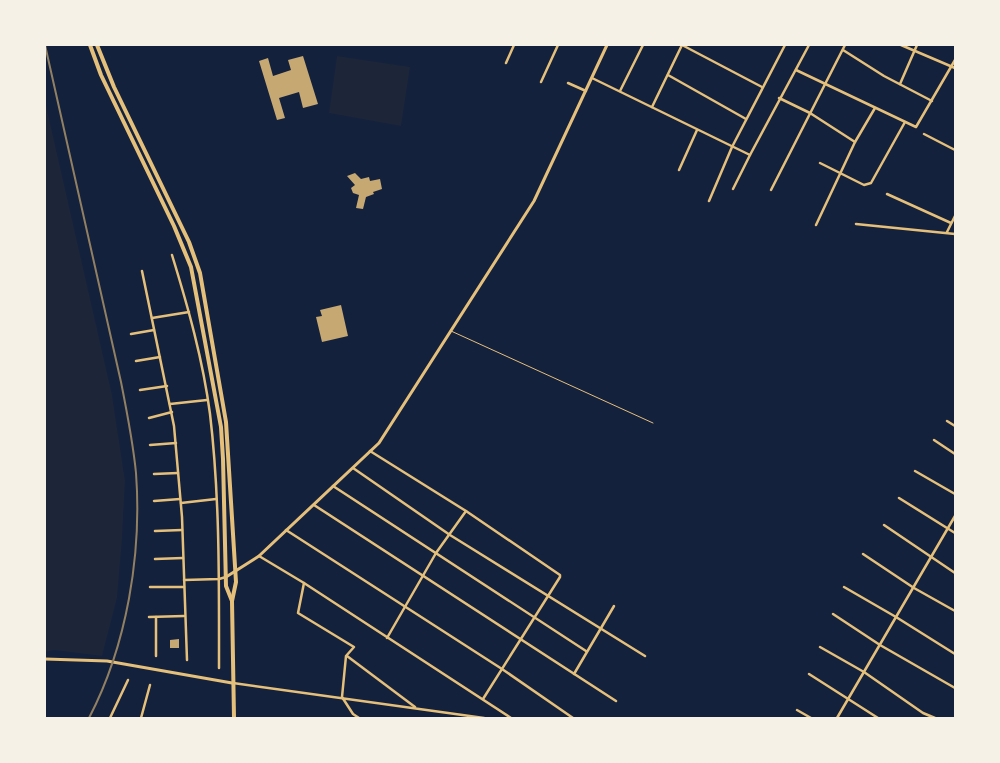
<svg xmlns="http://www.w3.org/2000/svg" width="1000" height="763" font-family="'Space Grotesk',sans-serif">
  <rect width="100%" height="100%" fill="#14213d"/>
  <g fill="#1d2539">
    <path d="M337 56 410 67 401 126 329 113Z"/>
    <path d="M45 101 112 395 125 481 122 539 117 598 102 656 54 650 45 652Z"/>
  </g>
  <g fill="#c6a872">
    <path d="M303 56 318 104 303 108 299 92 279 98 285 118 277 120 259 61 268 58 273 76 291 70 288 60Z"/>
    <path d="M355 173 361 179 369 177 370 181 380 179 382 189 373 192 374 194 366 197 363 209 356 208 359 195 353 193 351 188 355 185 347 176Z"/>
    <path d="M341 305 348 336 322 342 316 317 322 316 320 310Z"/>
    <path d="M179 639V648H170V640Z"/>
  </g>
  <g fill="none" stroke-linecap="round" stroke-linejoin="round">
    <path stroke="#e5c07b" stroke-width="1" d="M451 331 653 423"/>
    <g stroke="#e5c07b" stroke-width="2.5">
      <path d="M682 45 762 87"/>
      <path d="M901 45 955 68"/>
      <path d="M843 50 884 76 932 101"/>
      <path d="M506 63 514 45"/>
      <path d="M796 70 916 127 955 60"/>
      <path d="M668 75 746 119"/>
      <path d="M592 78 750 155 809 45"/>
      <path d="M541 82 558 45"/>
      <path d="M568 83 586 91"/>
      <path d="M900 84 917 45"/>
      <path d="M620 91 643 45"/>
      <path d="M779 98 810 113 855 142"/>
      <path d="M652 107 682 45"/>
      <path d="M924 134 955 150"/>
      <path d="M820 163 864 185 871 183 905 122"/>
      <path d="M679 170 697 130"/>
      <path d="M733 189 750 155"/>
      <path d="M771 190 845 45"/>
      <path d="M887 194 951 223"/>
      <path d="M709 201 732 147 785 45"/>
      <path d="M856 224 955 234"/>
      <path d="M816 225 855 142 875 108"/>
      <path d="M947 232 955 216"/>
      <path d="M172 255C188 307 203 360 210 414 220 498 219 584 219 668"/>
      <path d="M142 271 174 426 182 517 187 660"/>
      <path d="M152 318 189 312"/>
      <path d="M131 334 154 330"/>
      <path d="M136 361 160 357"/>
      <path d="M140 390 167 386"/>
      <path d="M170 404 207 400"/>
      <path d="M149 418 172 412"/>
      <path d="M947 421 955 426"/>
      <path d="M934 440 955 454"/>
      <path d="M150 445 176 443"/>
      <path d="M370 451 466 511 560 575V577L483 699"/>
      <path d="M353 468 450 535 645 656"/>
      <path d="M915 471 955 494"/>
      <path d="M154 474 178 473"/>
      <path d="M333 486 586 651"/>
      <path d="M899 498 955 533"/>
      <path d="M154 501 180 499"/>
      <path d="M181 503 216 499"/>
      <path d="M314 505 616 701"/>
      <path d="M884 525 955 573"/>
      <path d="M286 530 502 669 573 718"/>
      <path d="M155 531 182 530"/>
      <path d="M863 554 914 588 955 611"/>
      <path d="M259 556 304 583 511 718"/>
      <path d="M155 559 183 558"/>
      <path d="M184 580 219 579 226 577"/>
      <path d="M304 583 298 613 354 647 346 656 342 697 353 714 359 718"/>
      <path d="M150 587H184"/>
      <path d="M844 587 896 617 955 654"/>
      <path d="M833 614 880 645 955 688"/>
      <path d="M149 617 184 616"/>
      <path d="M156 617V656"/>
      <path d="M387 638 436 553 466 511"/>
      <path d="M820 647 864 672 923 713 935 718"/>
      <path d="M347 656 415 707"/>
      <path d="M574 674 614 606"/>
      <path d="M809 674 878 718"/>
      <path d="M233 683 484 718"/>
      <path d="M797 710 811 718"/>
      <path d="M110 718 128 680"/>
      <path d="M141 718 150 685"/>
      <path d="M837 718 955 516"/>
    </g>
    <g stroke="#e5c07b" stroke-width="3">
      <path d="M226 577 259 556 379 443 534 201 607 45"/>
      <path d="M45 659 107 661 232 683"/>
    </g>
    <g stroke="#e5c07b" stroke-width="4">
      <path d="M90 45 101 75 174 226 191 267 221 427 223 459 226 586 232 601"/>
      <path d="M97 45 114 87 189 242 200 273 226 422 236 582 232 601 234 718"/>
    </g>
    <path stroke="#918062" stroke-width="2" d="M45 45 121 382C127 412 133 442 136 473 142 554 127 645 89 718"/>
  </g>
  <rect width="1000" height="763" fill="none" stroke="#f6f1e7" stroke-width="92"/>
</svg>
